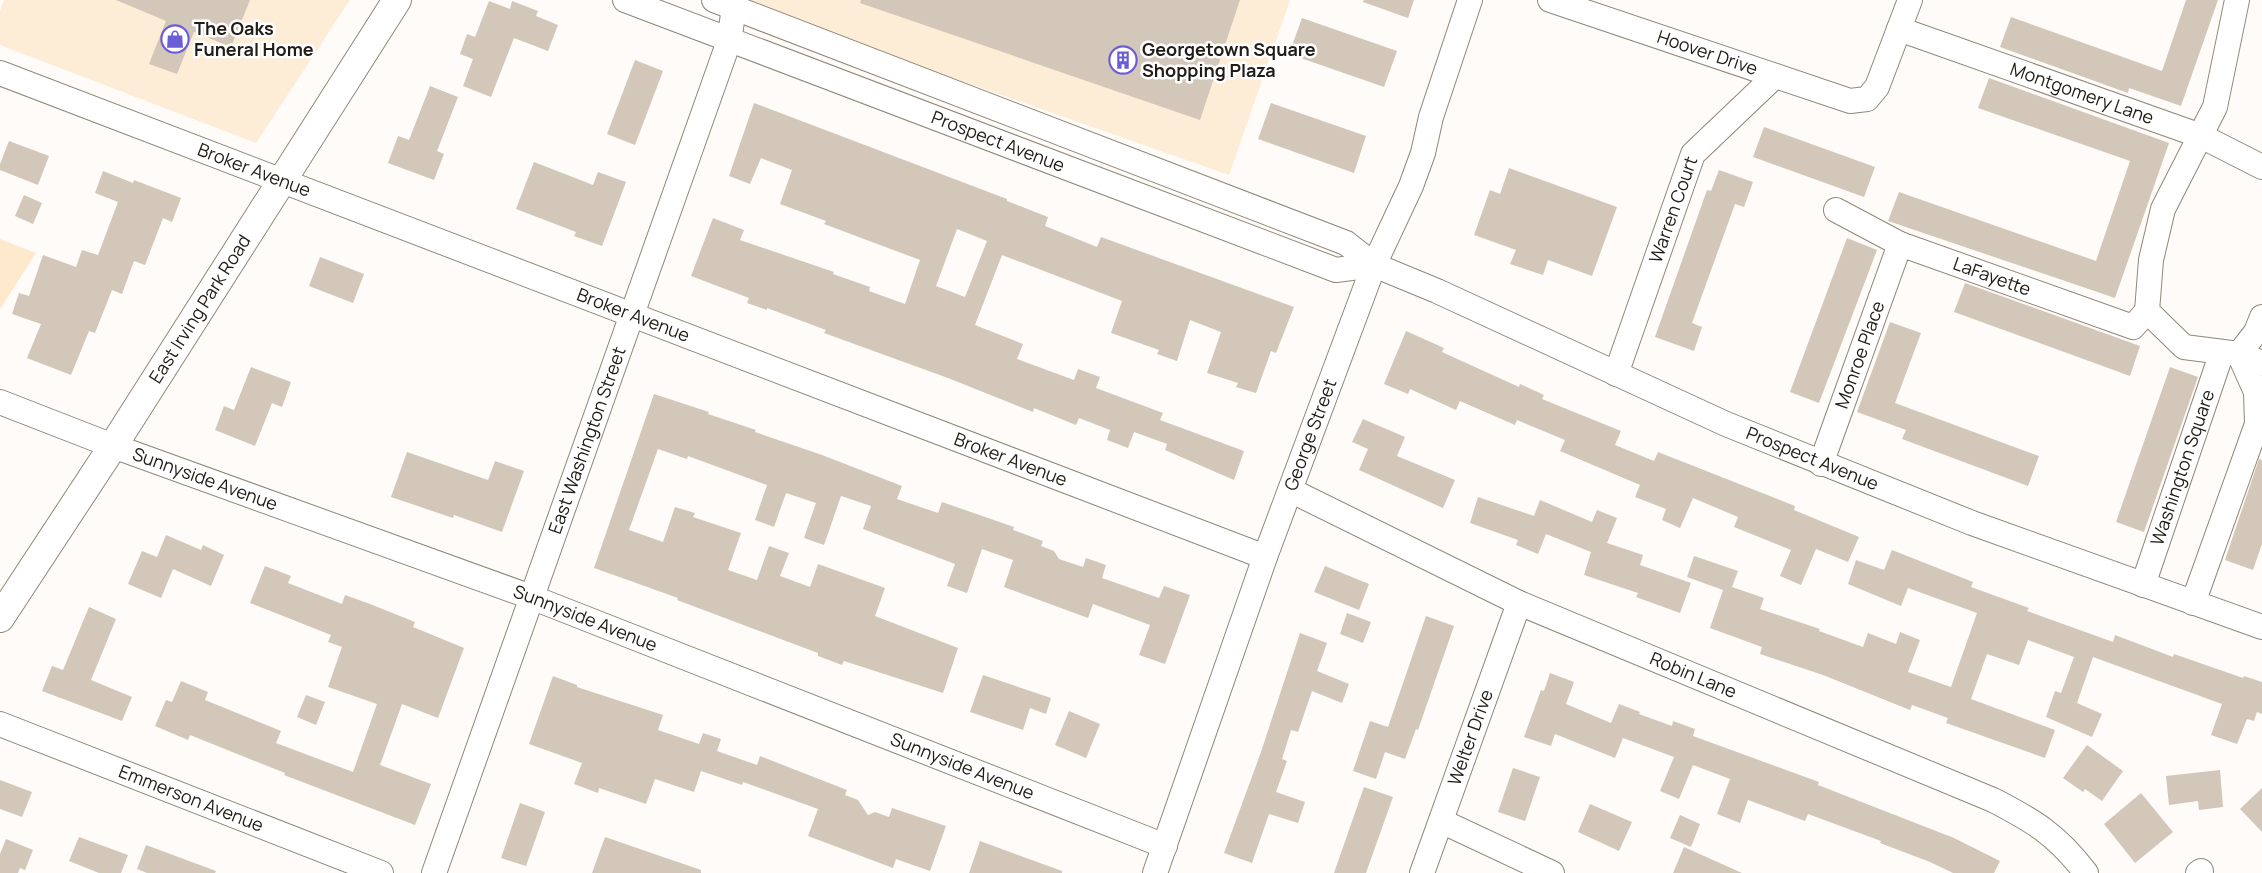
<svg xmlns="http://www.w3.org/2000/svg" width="2262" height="873" font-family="Manrope,sans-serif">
  <rect width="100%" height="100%" fill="#fefbf8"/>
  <g fill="#fdecd6">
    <path d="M4 0H350L256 143 0 45V11Z"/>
    <path d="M732 0H1290L1229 175Z"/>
  </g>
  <path fill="#fee9cd" d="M0 239 36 253 0 309Z"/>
  <g fill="#d3c7b9" fill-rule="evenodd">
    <path d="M116 0H250L231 47 194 32 177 74 149 64 166 21Z"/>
    <path d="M861 0H1240L1200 120 860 3Z"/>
    <path d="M1364 0H1414L1408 18 1363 2Z"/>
    <path d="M2186 0H2218L2181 106 2129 88 2128 93 2000 47 2011 17 2162 71Z"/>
    <path d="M489 1 510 9 512 1 538 11 536 16 558 25 548 51 514 38 491 97 463 86 473 59 460 54 467 34 475 37Z"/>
    <path d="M1302 18 1397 51 1384 87 1289 54Z"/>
    <path d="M635 60 663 71 635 145 607 134Z"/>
    <path d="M1989 78 2169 143 2115 298 1888 221 1899 192 2096 261 2130 161 1978 108Z"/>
    <path d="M430 86 458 97 437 151 444 154 434 180 388 163 398 136 409 140Z"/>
    <path d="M754 103 1007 199V201L1048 217 1045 226 1097 247 1101 237 1294 307 1276 353 1271 351 1256 393 1236 387 1238 383 1207 373 1221 332 1190 320 1177 361 1157 354 1159 350 1111 333 1122 301 1002 255 975 325 1023 344 1017 359 1074 380 1078 369 1100 377 1096 388 1163 413 1160 420 1244 451 1234 480 1165 450 1167 444 1134 432 1128 448 1107 440 1110 430 1079 418 1076 425 1034 408 1033 412 948 378 824 333 826 330 767 308V310L747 303 749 298 691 276 713 218 744 230 740 240 834 272 833 274 870 287 869 291 905 304 920 260 824 224 826 221 780 204 792 170 761 158 750 184 729 176ZM957 229 987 241 965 297 936 286Z"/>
    <path d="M1271 103 1366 136 1354 173 1258 139Z"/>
    <path d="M1764 127 1875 167 1864 197 1753 157Z"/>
    <path d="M9 141 49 156 38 185 0 170V164Z"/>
    <path d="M534 162 593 185 598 172 626 182 602 246 574 236 576 232 516 209Z"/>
    <path d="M1509 168 1617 207 1592 276 1548 260 1543 275 1510 264 1516 250 1474 235 1490 190 1500 194Z"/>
    <path d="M1719 170 1753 182 1744 207 1735 204 1692 323 1702 327 1694 351 1655 337 1707 190 1711 191Z"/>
    <path d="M103 171 133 183 134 180 181 198 172 222 163 218 145 265 134 261 122 294 112 290 95 333 89 331 71 375 27 358 41 324 12 314 19 293 29 296 43 255 76 267 82 250 98 255 118 202 95 193Z"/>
    <path d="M24 195 42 203 33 224 15 216Z"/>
    <path d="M1847 238 1877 250 1819 403 1790 392Z"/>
    <path d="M320 257 364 274 353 303 309 286Z"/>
    <path d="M1965 283 2140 346 2130 376 1954 312Z"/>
    <path d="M1890 322 1921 333 1895 403 2039 456 2028 486 1902 439 1906 430 1857 412Z"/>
    <path d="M1406 331 1444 348 1442 352 1519 387 1520 384 1544 395 1542 399 1621 431 1615 445 1654 461 1658 452 1795 506 1794 510 1859 537 1848 562 1816 549 1801 585 1780 576 1791 550 1734 527 1738 517 1693 498 1680 528 1662 520 1666 509 1635 497 1640 485 1560 451 1565 440 1517 420 1515 425 1460 401 1456 410 1410 389 1408 394 1384 384Z"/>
    <path d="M251 367 291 382 282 407 272 403 255 446 215 430 224 406 234 410Z"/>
    <path d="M2170 367 2198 377 2144 532 2116 522Z"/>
    <path d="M654 394 709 412 708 414 756 430 755 432 822 455 902 486 897 499 938 513 942 502 1014 527 1013 530 1043 541 1041 546 1054 551 1059 559 1083 567 1086 558 1106 565 1102 578 1159 598 1164 586 1190 595 1165 664 1139 655 1150 625 1093 604 1088 618 1004 587 1013 560 982 549 967 593 947 586 955 564 863 529 871 506 841 496 824 545 804 538 816 503 786 493 774 527 755 520 767 485 688 456 687 459 658 449 629 530 663 542 675 507 695 513 693 517 741 533 728 570 757 580 769 546 789 553 780 576 810 587 818 564 885 588 875 616 958 648 943 693 844 661 842 665 818 656V653L677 600 678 598 594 568Z"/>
    <path d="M1363 419 1405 437 1397 456 1455 480 1443 508 1359 470 1368 449 1352 442Z"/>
    <path d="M407 452 488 480 495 461 524 471 502 532 454 515 453 518 391 497Z"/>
    <path d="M2259 459 2262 460V544L2253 570 2225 560Z"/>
    <path d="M1478 497 1534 516 1540 500 1592 522 1597 510 1617 518 1607 543 1643 555 1640 565 1691 583 1680 613 1636 597 1638 593 1584 575 1591 552 1546 534 1538 554 1516 545 1518 540 1470 523Z"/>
    <path d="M166 535 201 550 203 545 224 555 211 586 173 569 161 598 128 584 142 551 157 557Z"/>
    <path d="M1892 550 1973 582 1971 587 2029 608 2027 611 2113 642 2115 635 2173 657 2174 654 2243 678 2244 676 2262 682V714L2257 712 2254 721 2247 719 2237 744 2211 735 2222 704 2093 657 2077 703 2102 714 2092 737 2046 717 2055 691 2061 693 2074 657 2028 640 2019 665 1987 654 1971 699 2055 730 2045 758 1946 723 1948 718 1912 705 1910 710 1823 675 1760 654 1762 647 1710 628 1723 590 1687 577 1694 556 1738 571 1732 587 1764 598 1760 609 1820 629 1819 631 1863 647 1868 633 1896 644 1900 632 1920 640 1908 672 1951 687 1977 613 1908 588 1901 606 1848 584 1856 560 1884 570Z"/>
    <path d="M265 566 291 576 288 583 342 604 345 595 370 604 415 622 413 627 464 648 438 718 402 704 380 765 431 784 415 825 284 775 285 773 190 735 188 740 155 726 166 700 172 702 181 681 208 692 205 700 281 731 276 743 353 772 377 704 328 687 342 647 328 642 331 635 250 603Z"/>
    <path d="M1325 566 1369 584 1359 610 1314 592Z"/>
    <path d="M89 607 116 619 91 680 132 697 122 721 42 691 52 666 63 670Z"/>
    <path d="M1347 613 1371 622 1363 643 1340 634Z"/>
    <path d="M1426 616 1454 626 1418 730 1416 729 1405 759 1385 752 1376 779 1353 771 1370 721 1388 727Z"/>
    <path d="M1300 633 1327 643 1317 671 1349 684 1342 703 1312 691 1298 732 1291 730 1282 759 1287 761 1276 792 1305 802 1298 823 1269 814 1252 863 1224 853 1261 752Z"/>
    <path d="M1550 673 1574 682 1566 704 1611 723 1619 704 1640 712 1639 714 1672 726 1673 721 1695 729 1693 736 1819 782 1818 785 1954 838 2000 861 1994 873H1953L1930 862 1880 843 1881 841 1808 814 1805 821 1748 800 1740 823 1717 814 1730 779 1693 765 1679 799 1660 791 1674 757 1623 738 1615 758 1555 734 1551 746 1524 737 1541 690 1544 691Z"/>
    <path d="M983 675 1051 698 1046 714 1030 708 1023 730 970 712Z"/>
    <path d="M553 676 577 685V687L663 715 658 730 699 744 703 733 721 739 717 751 757 765 760 756 847 790 845 795 858 800 868 815 875 812 889 817 892 808 946 826 930 871 896 859 893 868 808 836 818 809 743 782 742 785 701 771 694 792 655 779 646 804 599 788 598 793 574 784 582 763 529 744Z"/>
    <path d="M306 695 325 702 316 725 297 717Z"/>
    <path d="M1069 711 1100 724 1086 758 1055 745Z"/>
    <path d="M2087 745 2123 771 2102 801 2085 789 2083 792 2063 778Z"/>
    <path d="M1513 768 1540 777 1525 821 1498 812Z"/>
    <path d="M2220 770 2223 807 2199 810 2198 801 2169 805 2166 776Z"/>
    <path d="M0 780 32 792 22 817 0 809Z"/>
    <path d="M1364 787 1393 797 1366 873H1334Z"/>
    <path d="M2262 788V832L2240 809Z"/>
    <path d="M2141 793 2173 832 2135 863 2104 824Z"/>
    <path d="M520 803 545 812 526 866 501 858Z"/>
    <path d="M1590 804 1632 822 1619 851 1578 832Z"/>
    <path d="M1680 815 1700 824 1691 847 1670 838Z"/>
    <path d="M79 837 128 855 121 873H99L69 861Z"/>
    <path d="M605 837 701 870V873H592Z"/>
    <path d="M6 839 33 850 25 870 20 868 18 873H0V854Z"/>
    <path d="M980 841 1062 871V873H969Z"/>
    <path d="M146 845 216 871 215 873H147L137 869Z"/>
    <path d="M1684 847 1742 873H1673Z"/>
  </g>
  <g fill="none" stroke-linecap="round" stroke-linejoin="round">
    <g stroke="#918779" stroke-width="26">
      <g id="minor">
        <path id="s1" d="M625 0 1336 270 1374 265"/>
        <path id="s2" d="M714 0 1346 243 1374 265 1437 291 1726 424 1972 523 2262 627"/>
        <path id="s3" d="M1550 0 1850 101 1867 99 1877 87 1910 0"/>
        <path d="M2237 0 2215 107 2163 209 2151 260 2147 311 2184 347 2239 354 2262 363"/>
        <path id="s4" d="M1899 29 2201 136 2262 167"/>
        <path id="s5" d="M0 73 1265 557"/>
        <path id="s6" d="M1836 210 1900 244 2133 327 2147 311"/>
        <path d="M2239 354 2256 332 2262 317"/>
        <path id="s7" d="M1616 374 1693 154 1775 76"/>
        <path id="s8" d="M0 402 113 446 531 597 1165 846"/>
        <path id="s9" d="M1821 464 1900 244"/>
        <path id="s10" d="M1290 490 1519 603 1993 800C2034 821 2057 835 2086 873"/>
        <path id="s11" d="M2143 585 2222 352"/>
        <path d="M2193 603 2257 424 2256 392 2239 354"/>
        <path id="s12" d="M0 724 381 873"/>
        <path d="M1441 821 1552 873"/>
        <path id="s13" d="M434 873 729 41 734 8"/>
        <path id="s14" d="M1155 873 1265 557 1374 265 1411 186 1423 153 1431 117 1470 0"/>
        <path id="s15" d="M1422 873 1519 603"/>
        <path d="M2198 873 2201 871"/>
      </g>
    </g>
    <g stroke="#918779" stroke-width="30">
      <g id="major">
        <path id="s16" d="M0 618 113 446 397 0"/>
      </g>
    </g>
    <use href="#minor" stroke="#fff" stroke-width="24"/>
    <use href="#major" stroke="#fff" stroke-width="28"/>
  </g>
  <defs>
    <g id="shop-ring" transform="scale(1.4375)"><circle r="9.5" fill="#fff" stroke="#6c5dd6" stroke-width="1.5"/><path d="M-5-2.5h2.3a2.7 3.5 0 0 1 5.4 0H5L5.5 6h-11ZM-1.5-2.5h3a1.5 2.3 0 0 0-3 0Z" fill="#6c5dd6"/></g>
    <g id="building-ring" transform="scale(1.4375)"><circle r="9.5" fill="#fff" stroke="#6c5dd6" stroke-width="1.5"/><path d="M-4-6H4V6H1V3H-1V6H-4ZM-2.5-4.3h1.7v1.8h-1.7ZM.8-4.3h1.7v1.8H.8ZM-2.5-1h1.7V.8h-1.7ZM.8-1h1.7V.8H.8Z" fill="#6c5dd6"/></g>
  </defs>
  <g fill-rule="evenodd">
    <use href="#shop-ring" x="175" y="39"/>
    <use href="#building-ring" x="1123" y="60"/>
  </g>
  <g text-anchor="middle" stroke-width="5" stroke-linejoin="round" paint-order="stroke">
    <g font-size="18" font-weight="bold" fill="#201c17" stroke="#fff" text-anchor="start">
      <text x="194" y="35">The Oaks<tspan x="194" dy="21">Funeral Home</tspan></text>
      <text x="1142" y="56">Georgetown Square<tspan x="1142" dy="21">Shopping Plaza</tspan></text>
    </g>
    <g font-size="18" fill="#201c17" stroke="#fff">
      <text dy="6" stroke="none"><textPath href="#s3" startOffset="166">Hoover Drive</textPath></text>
      <text dy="6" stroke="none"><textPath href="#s4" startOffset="194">Montgomery Lane</textPath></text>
      <text dy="6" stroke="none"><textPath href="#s1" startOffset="399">Prospect Avenue</textPath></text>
      <text dy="6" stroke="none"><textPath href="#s5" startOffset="272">Broker Avenue</textPath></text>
      <text dy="6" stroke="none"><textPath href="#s7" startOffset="174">Warren Court</textPath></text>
      <text dy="6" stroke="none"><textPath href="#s6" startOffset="170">LaFayette</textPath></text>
      <text dy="6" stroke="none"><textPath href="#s16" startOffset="368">East Irving Park Road</textPath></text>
      <text dy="6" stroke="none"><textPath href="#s5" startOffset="678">Broker Avenue</textPath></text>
      <text dy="6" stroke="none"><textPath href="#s9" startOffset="116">Monroe Place</textPath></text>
      <text dy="6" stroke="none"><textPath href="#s14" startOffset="465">George Street</textPath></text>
      <text dy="6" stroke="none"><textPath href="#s13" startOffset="459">East Washington Street</textPath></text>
      <text dy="6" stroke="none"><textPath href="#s2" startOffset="1192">Prospect Avenue</textPath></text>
      <text dy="6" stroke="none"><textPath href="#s5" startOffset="1082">Broker Avenue</textPath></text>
      <text dy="6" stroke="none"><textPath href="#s11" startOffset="124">Washington Square</textPath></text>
      <text dy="6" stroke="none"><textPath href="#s8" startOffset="219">Sunnyside Avenue</textPath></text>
      <text dy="6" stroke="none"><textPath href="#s8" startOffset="624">Sunnyside Avenue</textPath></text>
      <text dy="6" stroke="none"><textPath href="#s10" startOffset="444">Robin Lane</textPath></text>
      <text dy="6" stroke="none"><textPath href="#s15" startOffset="144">Welter Drive</textPath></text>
      <text dy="6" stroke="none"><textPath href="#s8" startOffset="1029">Sunnyside Avenue</textPath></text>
      <text dy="6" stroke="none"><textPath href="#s12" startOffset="205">Emmerson Avenue</textPath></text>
    </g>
  </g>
</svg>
